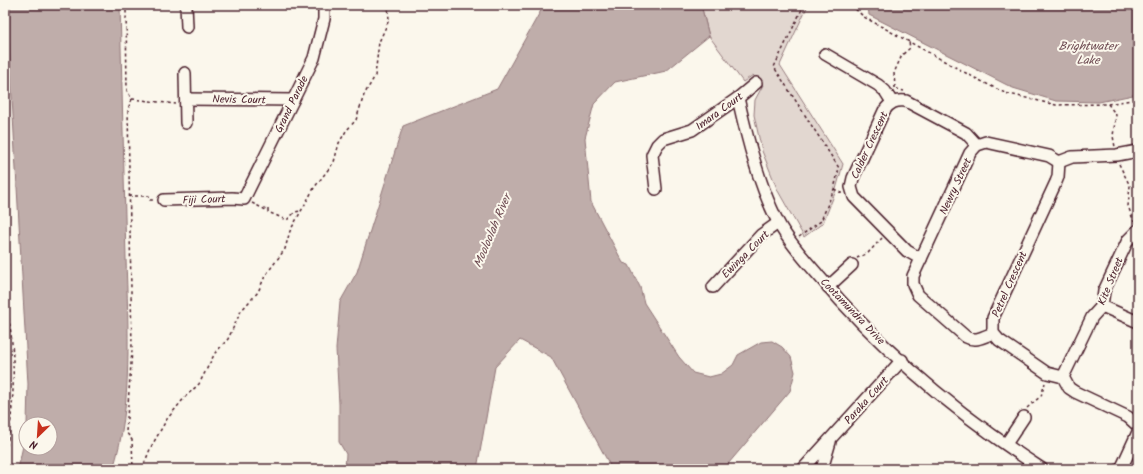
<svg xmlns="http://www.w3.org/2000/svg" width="1143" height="474" font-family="Kalam,sans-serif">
  <rect width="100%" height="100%" fill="#fbf7ec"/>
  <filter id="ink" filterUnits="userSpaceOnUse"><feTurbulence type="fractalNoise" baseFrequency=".025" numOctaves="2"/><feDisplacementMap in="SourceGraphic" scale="8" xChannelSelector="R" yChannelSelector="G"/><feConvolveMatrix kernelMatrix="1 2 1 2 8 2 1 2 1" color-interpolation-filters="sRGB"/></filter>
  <g filter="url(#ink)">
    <path fill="#e2d7d0" stroke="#967b7e" d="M701 5H808L780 65 843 164 835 193 823 223 804 237 778 191 762 151 754 115 755 100 763 85 753 75 743 82 709 36Z"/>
    <g fill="#bfadaa" stroke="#907477">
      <path d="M5 5H120C122 90 124 174 126 259 128 324 133 407 113 469H18L26 432V448H50V424H27L28 384 9 44 5 31Z"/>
      <path d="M544 5H701L709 36 666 71 615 82 594 104 585 138 591 202 623 263 629 265 640 287 644 303 679 357 693 373 709 377 721 374 733 365 738 355 761 342 772 341 782 347 791 357 795 372 790 391 728 464 725 469H612L551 357 520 340 495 367 477 469H345L346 454 339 442V404L336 349 340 302 357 272 403 126 497 89Z"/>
      <path d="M868 5H1138V94L1099 102 1056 101 1013 88 869 15Z"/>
    </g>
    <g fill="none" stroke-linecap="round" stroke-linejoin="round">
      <g stroke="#4a1f2b" stroke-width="14">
        <g id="minor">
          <path d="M186 5 187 27"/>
          <path d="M825 54 878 85 885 91 892 102"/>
          <path d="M185 73 186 123"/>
          <path d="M738 98C747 138 759 186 778 222 787 240 805 260 818 275 881 350 960 416 1042 469"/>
          <path d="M186 99 293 100"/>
          <path d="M1059 162 1058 177 1056 182 993 318V333L999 340 1047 373 1063 377 1069 388 1075 392 1128 417 1138 426"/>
          <path d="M656 189 652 155 657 145 663 139 692 130 738 98 756 83"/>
          <path d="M164 200 232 198 244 199 314 58 324 19V5"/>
          <path d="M921 259 907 251 854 197 851 187 853 178 884 111C890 102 896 100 906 101L966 133 977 145"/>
          <path d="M713 287 761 235 778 223"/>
          <path d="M828 287 852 265"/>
          <path d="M1102 306 1138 322"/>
          <path d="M993 333C983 337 975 342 966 337L918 295 913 284V276L970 153 977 145 986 142 1049 156 1059 162 1072 157 1117 155 1138 151"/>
          <path d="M1063 377 1092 317 1102 306 1104 291 1128 240 1138 230"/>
          <path d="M1006 444 1024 417"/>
          <path d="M803 469 902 360"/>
          <path d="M822 469 830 442"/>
          <path d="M1121 469 1138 432"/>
        </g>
      </g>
      <g stroke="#4a1f2b" stroke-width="1.5" stroke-dasharray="3 3" stroke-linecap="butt">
        <path d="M128 5 126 9 127 91 132 99 128 109 132 350 126 432 132 440 133 469"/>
        <path d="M851 5 864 17 975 78 1005 93 1056 105 1108 104 1138 99"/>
        <path d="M895 88 894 73 902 55 910 48 909 42"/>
        <path d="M896 89 904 91"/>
        <path d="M132 99 176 104"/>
        <path d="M1108 104 1116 115 1113 136 1115 147"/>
        <path d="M1119 164 1130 186 1128 206 1134 222"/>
        <path d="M834 189 843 194"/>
        <path d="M129 196H149L150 200H154"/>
        <path d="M252 203 266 210 268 209V212L287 220 295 212 300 211"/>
        <path d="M799 237 821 221 834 189 839 168 774 67 804 5"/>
        <path d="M857 258 868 253 882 238"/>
        <path d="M5 306C17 340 15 416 5 451"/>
        <path d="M5 405 12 408"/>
        <path d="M1027 408 1041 396 1045 383"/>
        <path d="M142 469 151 447 167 419 186 396 199 384 215 353 228 339 241 311 258 292 265 276 285 249 290 231 314 188 334 162 339 143 346 131 356 120 364 95 375 76 379 42 389 20 388 5"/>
      </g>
      <use href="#minor" stroke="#fbf7ec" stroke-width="11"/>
    </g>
  </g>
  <g text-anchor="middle" stroke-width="4" stroke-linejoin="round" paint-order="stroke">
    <g font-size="11" fill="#4a1f2b" stroke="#fbf7ec">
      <text transform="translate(239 99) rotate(1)" y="4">Nevis Court</text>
      <text transform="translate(291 104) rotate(-64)" y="4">Grand Parade</text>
      <text transform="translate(719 111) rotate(-36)" y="4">Imara Court</text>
      <text transform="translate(869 145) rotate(-65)" y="4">Calder Crescent</text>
      <text transform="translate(955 186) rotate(-65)" y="4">Newry Street</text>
      <text transform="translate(204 199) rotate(-2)" y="4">Fiji Court</text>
      <text transform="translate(745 254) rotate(-45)" y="4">Ewinga Court</text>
      <text transform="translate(1110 281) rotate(-68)" y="4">Kite Street</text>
      <text transform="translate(1009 284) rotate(-66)" y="4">Petrel Crescent</text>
      <text transform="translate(853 311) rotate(46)" y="4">Cootamundra Drive</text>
      <text transform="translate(866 400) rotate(-48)" y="4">Paraka Court</text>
    </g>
    <g font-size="12" font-style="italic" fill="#6d4a51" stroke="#fbf7ec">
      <text x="1088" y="50">Brightwater<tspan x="1088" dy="14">Lake</tspan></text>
      <text transform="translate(492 231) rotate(-67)" y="4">Mooloolah River</text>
    </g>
  </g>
  <rect width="1143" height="474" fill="none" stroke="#fbf7ec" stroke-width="20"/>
  <rect x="10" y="10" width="1123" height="454" fill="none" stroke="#4a1f2b" stroke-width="1.5" filter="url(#ink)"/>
  <g transform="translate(38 436) rotate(205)"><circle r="19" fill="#fbf7ec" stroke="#b4a19f"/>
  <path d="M0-3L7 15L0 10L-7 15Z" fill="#c8321e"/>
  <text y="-6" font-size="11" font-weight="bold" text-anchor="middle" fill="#4a1f2b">N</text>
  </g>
</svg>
